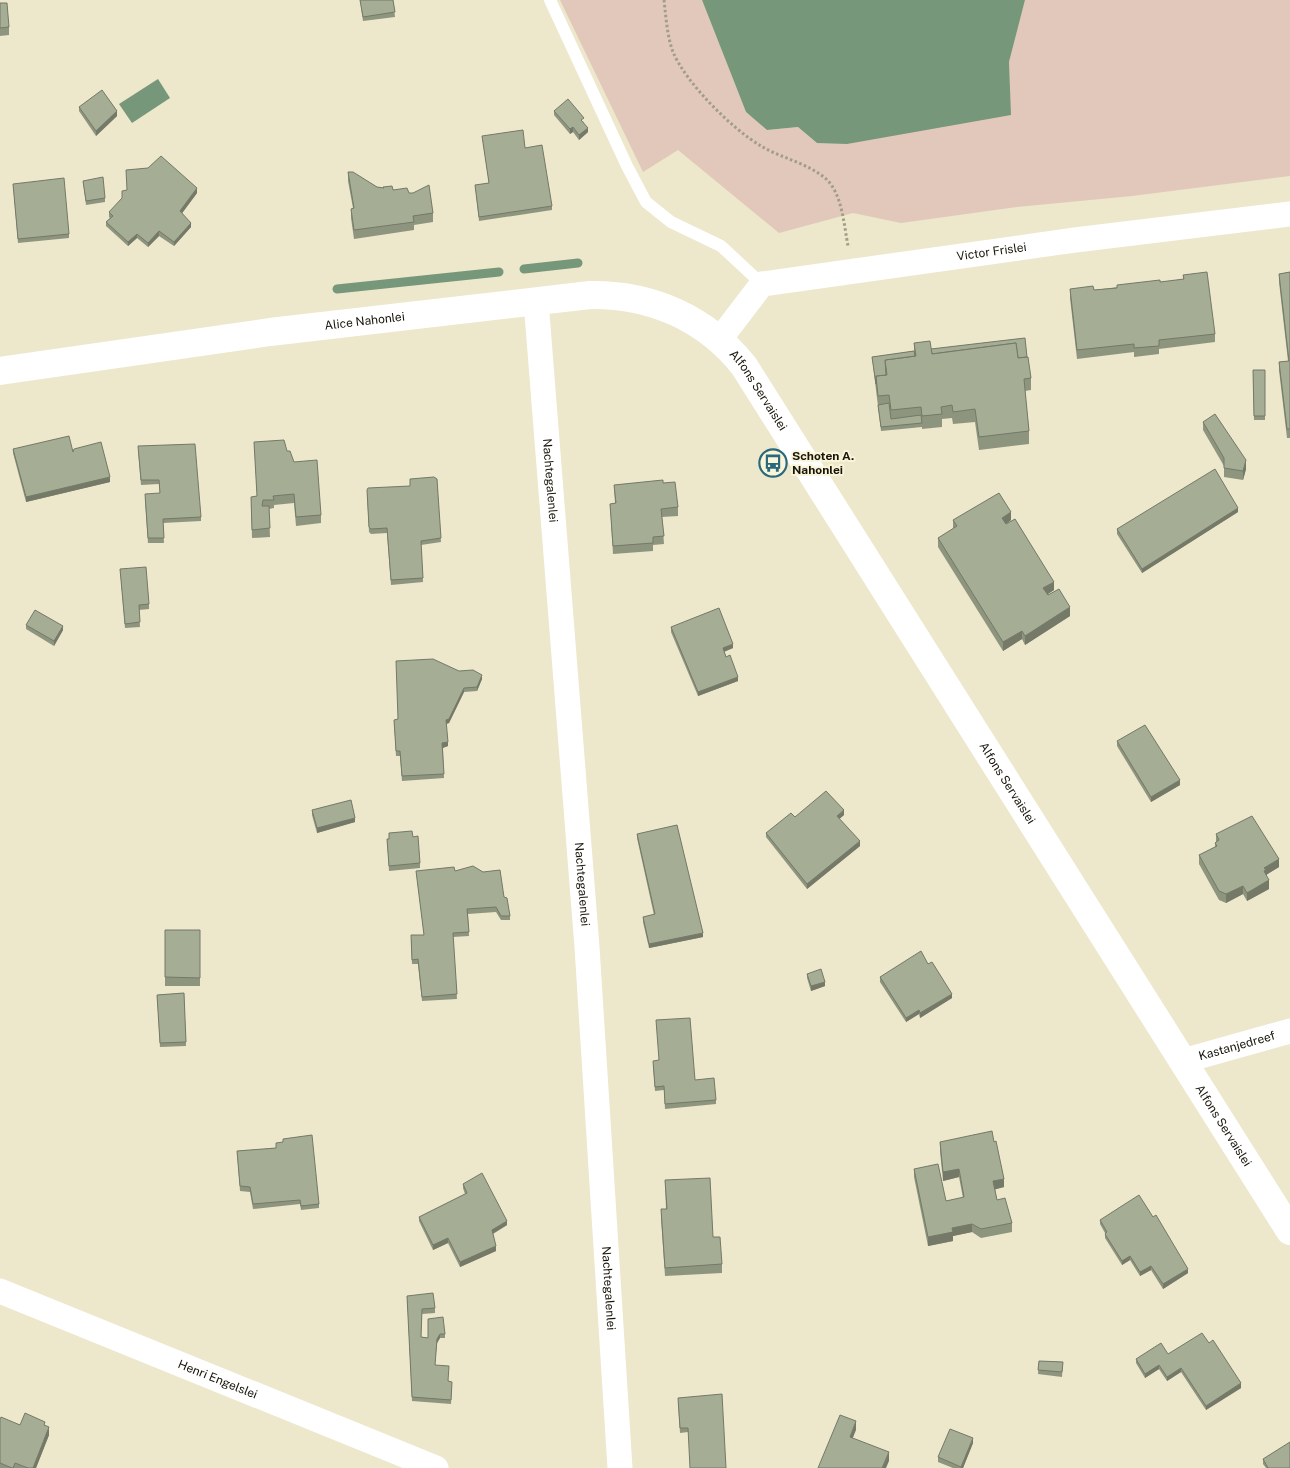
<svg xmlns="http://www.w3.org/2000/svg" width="1290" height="1468" font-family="'Public Sans',sans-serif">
  <rect width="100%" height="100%" fill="#ede7cb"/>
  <path fill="#e2c8bb" d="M560 0H702L746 112 767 130 798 127 817 143 1010 115 1009 62 1025 0H1290V176L1132 196 1017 207 901 223 853 213 779 233 678 150 643 172Z"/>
  <g fill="#769779">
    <path d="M702 0H1025L1009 62 1011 115 847 144 817 143 798 127 767 130 746 112Z"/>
    <path d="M158 79 170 98 132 123 119 104Z"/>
  </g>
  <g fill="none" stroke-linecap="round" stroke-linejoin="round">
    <g stroke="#769779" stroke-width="9">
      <path d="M524 269 578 263"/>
      <path d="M337 289 499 272"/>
    </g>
    <path stroke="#a19d87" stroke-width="3" stroke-dasharray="2.5 2.5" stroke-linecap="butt" d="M664 0C666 17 667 36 673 52 686 83 732 129 761 146 781 158 807 163 825 178 842 192 844 225 848 246"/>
    <path stroke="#fff" stroke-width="12" d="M550 0 627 166 646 202 671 222 721 246 762 284"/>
    <g stroke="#fff" stroke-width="25">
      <path id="s1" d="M536 301 587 947 620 1468"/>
      <path id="s2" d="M720 339 762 284 1075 240 1290 214"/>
      <path id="s3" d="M1183 1061 1290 1031"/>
      <path id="s4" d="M0 1291 436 1468"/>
    </g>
    <path stroke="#fff" stroke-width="28" id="s5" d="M0 371 270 332 590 295C651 294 706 318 744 366L1290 1231"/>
  </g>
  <g fill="#8e957f">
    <path d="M360 0H393L395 17 363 21Z"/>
    <path d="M0 3 9 27V35L0 36Z"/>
    <path d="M79 107 117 116 96 136 79 111Z"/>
    <path d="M554 111 584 122 583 123 588 132 579 140 573 132 570 134 554 115Z"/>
    <path d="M482 136 525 148 552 206V210L479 221 475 185 489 183Z"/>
    <path d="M348 172 377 187 409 193 433 213V222L414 225V230L354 239 351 218V209L353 208 348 181Z"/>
    <path d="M83 181 105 198V202L86 205Z"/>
    <path d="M13 184 69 234V238L18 243Z"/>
    <path d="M197 193 182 213 191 227 174 246 159 236 148 247 137 238 128 246 106 226V222L110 218 109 217V212Z"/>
    <path d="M1290 272V438H1287L1279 370V362L1288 361 1279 282V274Z"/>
    <path d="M1183 275 1215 334V342L1159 349V354L1134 357V352L1077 359 1070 298V289L1094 290 1160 282 1183 280Z"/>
    <path d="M914 343 931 349 1027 357 1031 378V390L1025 391 1029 431V444L979 450 975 422 953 424 952 418 942 419V427L922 429V427L881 431 872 357 914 351Z"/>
    <path d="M1253 370H1265V420H1254Z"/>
    <path d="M1203 422 1246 469 1243 480 1224 477V466L1203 430Z"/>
    <path d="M254 442 287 451 294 462 321 515V523L296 526 294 503 274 505V508L269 509 270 537 252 538 251 497 257 496Z"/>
    <path d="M13 449 73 452 110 482 26 502 13 453Z"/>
    <path d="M138 450 201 517V521L163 523 164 543H148L145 499 160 494 159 484 141 485Z"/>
    <path d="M437 479 441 542 421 545 423 582 391 585 387 533 371 534 369 532 367 494 410 486Z"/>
    <path d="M663 483 678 507V516L662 517 664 544 653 545V551L613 554 610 504 615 503 614 485Z"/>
    <path d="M1238 512 1142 573 1117 534V529Z"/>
    <path d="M953 520H1011L1006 524 1054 590 1048 594 1070 616 1025 645 1022 639 1003 651 938 547V538L953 529Z"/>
    <path d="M120 569 149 604V609L139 610 140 627 125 628Z"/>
    <path d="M26 625 63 630 54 646 26 629Z"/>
    <path d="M671 627 733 648 724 652 738 681 698 696 671 632Z"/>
    <path d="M459 671 482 679 477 691 464 692 449 723 446 724 448 746 443 748 444 778 402 781 400 756H396L394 720 398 719Z"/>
    <path d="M1117 741 1180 785 1151 802 1117 746Z"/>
    <path d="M312 810 355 822 317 833 312 815Z"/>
    <path d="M844 815 839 819 860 846 807 889 766 837V833L795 817Z"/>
    <path d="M637 834 703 937 649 948 643 922V917L654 915 637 838Z"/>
    <path d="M1216 834 1279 867 1266 875 1269 889 1247 901 1243 894 1226 903 1219 900 1199 864V855L1215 847V843L1216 842Z"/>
    <path d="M413 837 420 863V868L389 871 387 839Z"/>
    <path d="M416 871H455L504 897 510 916V920H501L496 912 468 914 469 936 453 937 457 999 422 1001 418 964H412L411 940 424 935Z"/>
    <rect x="165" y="930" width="35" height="56"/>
    <path d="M928 964 952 998 920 1018 919 1014 906 1022 880 982V977Z"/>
    <path d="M807 974 825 986 811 991 807 978Z"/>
    <path d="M184 993 186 1046 160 1047 157 995Z"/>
    <path d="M653 1065 695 1080 716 1100V1104L665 1109 664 1090 655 1091Z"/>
    <path d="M283 1139 319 1204V1208L301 1210 300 1204 253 1209 250 1192 240 1191 237 1151 276 1148 283 1142Z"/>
    <path d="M940 1142 1004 1187 995 1189 997 1200 1012 1223V1232L981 1238 972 1232 953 1236V1241L928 1246 914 1177V1169L946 1201 963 1198 959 1177 943 1181 940 1151Z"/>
    <path d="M665 1180 713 1237 722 1264V1273L665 1276 661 1218V1209H666Z"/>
    <path d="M463 1184 507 1225 493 1234 496 1251 460 1267 448 1243 433 1250 419 1221V1217L465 1194 463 1188Z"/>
    <path d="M1100 1220 1188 1273 1163 1289 1151 1270 1140 1276 1130 1260 1122 1265 1105 1238V1233L1100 1224Z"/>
    <path d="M407 1296 435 1308V1313L422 1314 421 1337 428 1338V1319L445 1334V1338H440L437 1343 435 1365 452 1386 451 1404 412 1401Z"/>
    <path d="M1168 1354 1241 1388 1206 1410 1181 1372 1167 1381 1159 1369 1145 1378 1136 1363V1359Z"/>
    <path d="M1039 1361 1063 1362 1062 1377 1038 1374Z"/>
    <path d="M678 1402 726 1468 688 1432 680 1433Z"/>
    <path d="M0 1419 20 1425H45L49 1435 36 1468H0Z"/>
    <path d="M973 1443 963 1468H953L938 1462V1457Z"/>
    <path d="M1263 1459 1290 1468H1266L1263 1464Z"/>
  </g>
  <g fill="#747968">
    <path d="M117 111V116L96 136V131Z"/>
    <path d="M573 127V132L570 134V129Z"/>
    <path d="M588 128V132L579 140V135Z"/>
    <path d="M197 188V193L180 216V211Z"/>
    <path d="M191 223V227L174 246V242Z"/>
    <path d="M159 231V236L148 247V243Z"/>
    <path d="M137 234V238L128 246V242Z"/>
    <path d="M1246 460V469L1243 480V471Z"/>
    <path d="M110 477V482L26 502V497Z"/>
    <path d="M1238 508V512L1142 573V569Z"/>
    <path d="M1011 512V520L1002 527V518Z"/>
    <path d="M1054 582V590L1043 597V588Z"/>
    <path d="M1070 607V616L1025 645V636Z"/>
    <path d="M63 626V630L54 646V641Z"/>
    <path d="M1022 631V639L1003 651V642Z"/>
    <path d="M733 644V648L723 652V648Z"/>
    <path d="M482 675V679L477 691V687Z"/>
    <path d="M738 677V681L698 696V692Z"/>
    <path d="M464 688V692L449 723 446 724V720Z"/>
    <path d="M448 742V746L442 748V743Z"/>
    <path d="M1180 780V785L1151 802V797Z"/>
    <path d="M844 810V815L837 821V816Z"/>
    <path d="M355 818V822L317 833V828Z"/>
    <path d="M860 841V846L807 889V884Z"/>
    <path d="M1279 859V867L1266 875 1264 880V868Z"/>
    <path d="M1269 880V889L1247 901V893Z"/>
    <path d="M1243 886V894L1226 903V894Z"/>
    <path d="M703 933V937L649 948V944Z"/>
    <path d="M825 982V986L811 991V986Z"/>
    <path d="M952 994V998L920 1018V1013Z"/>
    <path d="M919 1010V1014L906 1022V1018Z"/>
    <path d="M959 1169V1177L943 1181V1172Z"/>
    <path d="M1004 1179V1187L993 1190V1181Z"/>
    <path d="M507 1221V1225L492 1234V1230Z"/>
    <path d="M972 1224V1232L953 1236V1241L928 1246V1237L952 1228Z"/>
    <path d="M448 1238V1243L433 1250V1245Z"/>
    <path d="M496 1246V1251L460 1267V1262Z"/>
    <path d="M1130 1256V1260L1122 1265V1261Z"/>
    <path d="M1151 1266V1270L1140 1276V1272Z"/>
    <path d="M1188 1269V1273L1163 1289V1284Z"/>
    <path d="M440 1334V1338L437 1343V1339Z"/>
    <path d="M1159 1365V1369L1145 1378V1374Z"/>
    <path d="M1181 1368V1372L1167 1381V1377Z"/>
    <path d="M1241 1383V1388L1206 1410V1406Z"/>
    <path d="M856 1421V1430L850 1445V1437Z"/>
    <path d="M49 1427V1435L36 1468H33Z"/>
    <path d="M973 1438V1443L963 1468H961Z"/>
    <path d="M889 1452V1461L886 1468H882Z"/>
  </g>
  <g fill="#a5ad94" stroke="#747968">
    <path d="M360 0H393L395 12 363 17Z"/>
    <path d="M0 3H7L9 27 0 28Z"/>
    <path d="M102 90 117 111 96 131 79 107Z"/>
    <path d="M568 99 584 118 581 120 588 128 579 135 573 127 570 129 554 111Z"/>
    <path d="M523 130 525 148 542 145 552 206 479 217 475 185 489 183 482 136Z"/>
    <path d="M161 156 197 188 180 211 191 223 174 242 159 231 148 243 137 234 128 242 106 222 113 216 109 212 122 198V191L127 190 126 170 148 168Z"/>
    <path d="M348 172H353L377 187 384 188 383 187 392 186 393 190 407 188 409 193H413L429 185 433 213 413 216 414 222 354 230 351 209 354 208Z"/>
    <path d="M103 177 105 198 86 201 83 181Z"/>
    <path d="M64 178 69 234 18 239 13 184Z"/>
    <path d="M1207 272 1215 334 1159 340V346L1134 348V344L1077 350 1070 289 1093 286 1094 290 1117 288V285L1160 280V282L1184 279 1183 275Z"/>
    <path d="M1290 272V429H1287L1279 362 1289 361 1279 274Z"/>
    <path d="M1025 338 1027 357 1018 358 1016 343 932 354 931 349Z"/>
    <path d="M930 341 932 354 1016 343 1018 358 1028 357 1031 378 1024 379 1029 431 979 437 975 409 953 412 952 405 941 407 942 414 922 416 921 407 891 410 889 395 878 396 876 376 887 375 885 360 916 356 914 343Z"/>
    <path d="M914 351 915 356 885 360 886 375 876 376V384L872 357Z"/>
    <path d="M1253 370H1265V416H1254Z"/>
    <path d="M889 403 891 419 921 415 922 423 881 427 878 405Z"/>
    <path d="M1215 414 1246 460 1243 471 1224 468V458L1203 422Z"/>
    <path d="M69 436 73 452 74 449 101 442 110 477 26 497 13 449Z"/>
    <path d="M284 440 287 451H290L294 462 317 460 321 515 296 517 294 494 273 496 274 500H263L262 506H269L270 528 252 530 251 497 257 496 254 442Z"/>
    <path d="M195 444 201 517 163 519 164 538H148L145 494 160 493 159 480H141L138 446Z"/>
    <path d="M1215 469 1238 508 1142 569 1117 529Z"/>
    <path d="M434 477 437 479 441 538 421 541 423 578 391 580 387 528 371 529 369 527 367 490 368 488 410 486V479Z"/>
    <path d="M663 480V483L675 482 678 507 661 509 664 536 653 537V543L613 546 610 504 616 503 614 485Z"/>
    <path d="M999 493 1011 512 1002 518 1006 524 1015 519 1054 582 1043 588 1048 595 1059 589 1070 607 1025 636 1022 631 1003 642 938 538 957 526 953 520Z"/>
    <path d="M146 567 149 604 139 605 140 622 125 624 120 569Z"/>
    <path d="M719 608 733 644 723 648 726 657 730 655 738 677 698 692 671 627Z"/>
    <path d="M35 610 63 626 54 641 26 625Z"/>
    <path d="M433 659 459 671 473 670 482 675 477 687 464 688 449 719 446 720 448 742 442 743 444 774 402 776 400 751H396L394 720 398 719 396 661Z"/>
    <path d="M1145 725 1180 780 1151 797 1117 741Z"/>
    <path d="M826 791 844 810 837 816 860 841 807 884 766 833 791 813 795 817Z"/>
    <path d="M351 800 355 818 317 828 312 810Z"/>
    <path d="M1252 816 1279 859 1264 868 1266 870 1264 871 1269 880 1247 893 1243 886 1226 894 1219 891 1199 855 1217 846 1215 843 1219 840 1216 834Z"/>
    <path d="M677 825 703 933 649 944 643 917 655 914 637 834Z"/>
    <path d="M412 831 413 837 418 836 420 863 389 866 387 839H389V833Z"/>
    <path d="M473 866 483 872 500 870 504 897 507 898 510 916H501L496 907 467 909 469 932 453 933 457 994 422 997 418 959 412 960 411 935H424L416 871 454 867 455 871Z"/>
    <path d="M165 930H200V978L165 977Z"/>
    <path d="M921 951 928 964 932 962 952 994 920 1013 919 1010 906 1018 880 977Z"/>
    <path d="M821 969 825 982 811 986 807 974Z"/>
    <path d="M184 993 186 1042 160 1043 157 995Z"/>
    <path d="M690 1018 695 1080 714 1078 716 1100 665 1104 664 1086 655 1087 653 1061 659 1060 656 1020Z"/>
    <path d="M992 1131 994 1142 996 1141 1004 1179 993 1181 997 1200 1005 1198 1012 1223 981 1229 972 1224 952 1228 953 1232 928 1237 914 1169 938 1164 946 1201 964 1197 959 1169 943 1172 940 1142Z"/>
    <path d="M312 1135 319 1204 301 1206 300 1200 253 1204 250 1187 240 1186 237 1151 276 1148V1143L283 1142V1139Z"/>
    <path d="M482 1173 507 1221 492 1230 496 1246 460 1262 448 1238 433 1245 419 1217 467 1193 463 1184Z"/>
    <path d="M710 1178 713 1237H720L722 1264 665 1268 661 1209H667L665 1180Z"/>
    <path d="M1139 1195 1153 1217 1156 1215 1188 1269 1163 1284 1151 1266 1140 1272 1130 1256 1122 1261 1105 1234 1107 1232 1100 1220Z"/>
    <path d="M433 1293 435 1308 422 1309 421 1337 428 1338V1319L443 1317 445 1334H440L437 1339 435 1365 449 1366 448 1381 452 1382 451 1400 412 1397 407 1296Z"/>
    <path d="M1202 1333 1209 1343 1213 1340 1241 1383 1206 1406 1181 1368 1167 1377 1159 1365 1145 1374 1136 1359 1161 1343 1168 1354Z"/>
    <path d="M1039 1361 1063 1362 1062 1372 1038 1370Z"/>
    <path d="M722 1394 726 1468H690L688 1428H680L678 1398Z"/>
    <path d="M25 1413 45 1422 44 1425 49 1427 33 1468H28L15 1463 13 1468H12L0 1463V1419L1 1417 20 1425Z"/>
    <path d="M840 1415 856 1421 850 1437 889 1452 882 1468H818Z"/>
    <path d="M950 1429 973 1438 961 1467 938 1457Z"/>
    <path d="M1290 1442V1468H1268L1263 1459Z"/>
  </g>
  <defs>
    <g id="bus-ring" transform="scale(1.4375)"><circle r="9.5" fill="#faf4d8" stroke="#29687d" stroke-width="1.5"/><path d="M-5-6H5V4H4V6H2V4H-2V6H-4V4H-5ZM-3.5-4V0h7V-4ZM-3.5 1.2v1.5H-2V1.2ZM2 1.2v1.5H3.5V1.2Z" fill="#29687d"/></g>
  </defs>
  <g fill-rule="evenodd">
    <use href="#bus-ring" x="773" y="463"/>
  </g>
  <g text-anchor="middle" stroke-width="4" stroke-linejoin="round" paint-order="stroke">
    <g font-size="12" fill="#17150b" stroke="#faf4d8">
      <text dy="4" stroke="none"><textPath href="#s2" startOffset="301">Victor Frislei</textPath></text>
      <text dy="4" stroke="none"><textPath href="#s5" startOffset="368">Alice Nahonlei</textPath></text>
      <text dy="4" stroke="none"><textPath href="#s5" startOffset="799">Alfons Servaislei</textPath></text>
      <text dy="4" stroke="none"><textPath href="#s1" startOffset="180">Nachtegalenlei</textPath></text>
      <text dy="4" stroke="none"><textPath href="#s5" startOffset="1264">Alfons Servaislei</textPath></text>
      <text dy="4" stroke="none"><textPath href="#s1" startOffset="585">Nachtegalenlei</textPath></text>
      <text dy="4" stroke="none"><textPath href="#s3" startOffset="56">Kastanjedreef</textPath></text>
      <text dy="4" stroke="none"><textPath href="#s5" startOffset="1669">Alfons Servaislei</textPath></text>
      <text dy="4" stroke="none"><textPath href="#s1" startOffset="990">Nachtegalenlei</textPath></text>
      <text dy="4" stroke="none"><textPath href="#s4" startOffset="235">Henri Engelslei</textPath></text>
    </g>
    <g font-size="12" font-weight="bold" fill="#17150b" stroke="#faf4d8" text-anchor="start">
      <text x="792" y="460">Schoten A.<tspan x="792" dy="14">Nahonlei</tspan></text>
    </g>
  </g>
</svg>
